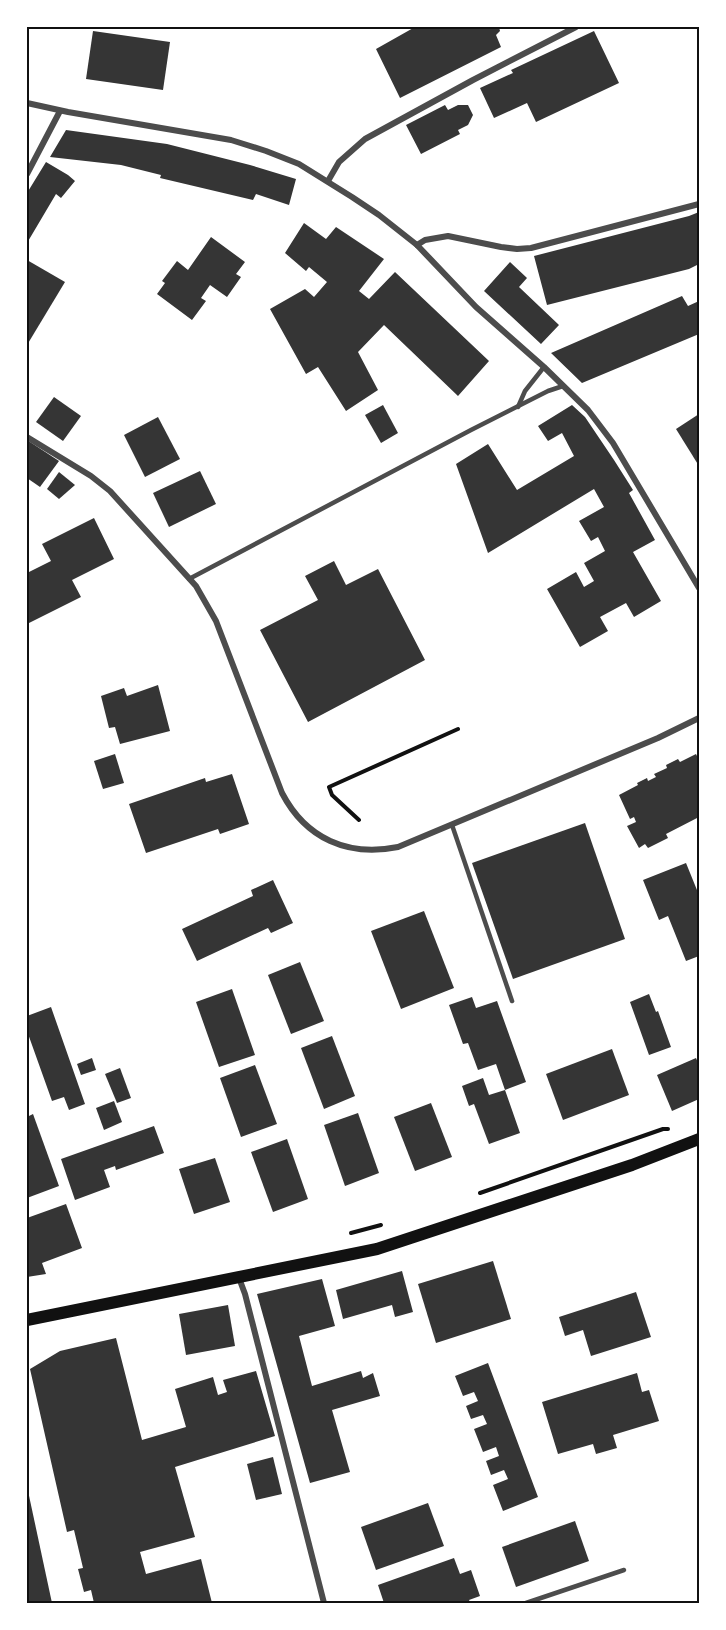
<svg xmlns="http://www.w3.org/2000/svg" width="726" height="1630" font-family="'Fira Sans',sans-serif">
  <rect width="100%" height="100%" fill="#fff"/>
  <g fill="#353535">
    <path d="M415 27H499L500 31 496 35 501 47 400 98 376 49Z"/>
    <path d="M93 31 170 42 163 90 86 79Z"/>
    <path d="M594 31 619 83 536 122 527 103 494 118 480 88 513 73 511 70Z"/>
    <path d="M445 105 448 110 458 105H468L473 115 468 125 458 130 460 134 421 154 406 125Z"/>
    <path d="M66 130 167 144 250 165 296 179 289 205 256 194 253 200 160 178 161 175 121 165 50 157Z"/>
    <path d="M46 162 68 175 75 181 61 198 56 194 27 243V193Z"/>
    <path d="M699 212V264L689 269 547 305 534 256 689 216Z"/>
    <path d="M304 223 326 239 336 227 384 259 359 291 369 299 395 272 489 361 458 396 384 325 358 352 378 390 346 411 318 367 306 374 270 309 305 289 314 297 327 282 309 267 306 271 285 253Z"/>
    <path d="M211 237 245 262 236 274 241 277 227 297 210 285 201 298 206 301 192 320 157 294 165 283 162 281 177 261 188 270Z"/>
    <path d="M27 260 65 282 27 345Z"/>
    <path d="M510 262 527 278 519 287 559 325 541 344 484 291Z"/>
    <path d="M682 296 688 306 699 301V334L582 383 551 353Z"/>
    <path d="M54 397 81 416 63 441 36 422Z"/>
    <path d="M383 405 398 433 381 443 365 415Z"/>
    <path d="M572 405 585 417 614 460 633 490 629 493 655 540 633 552 661 601 634 617 626 603 600 617 608 631 580 647 547 589 576 572 584 587 594 581 584 563 605 551 598 537 591 541 579 521 604 507 594 489 488 553 456 464 488 444 517 490 574 456 562 433 548 441 538 426Z"/>
    <path d="M699 414V466L676 429Z"/>
    <path d="M158 417 180 459 145 477 124 435Z"/>
    <path d="M27 440 59 461 40 487 27 478Z"/>
    <path d="M200 471 216 504 169 527 153 493Z"/>
    <path d="M59 472 75 485 59 499 47 489Z"/>
    <path d="M94 518 114 559 72 580 81 597 29 623 27 618V573L51 561 42 544Z"/>
    <path d="M334 561 346 585 378 569 425 660 308 722 260 630 318 600 305 576Z"/>
    <path d="M158 685 170 731 120 744 115 727 109 728 101 696 124 688 127 696Z"/>
    <path d="M115 754 124 783 103 789 94 761Z"/>
    <path d="M696 754 699 760V817L666 834 668 838 648 848 645 844 639 848 627 826 636 822 634 817 630 819 619 795 638 785 637 783 647 778 648 781 656 777 654 774 667 768 666 765 678 759 680 762Z"/>
    <path d="M232 774 249 824 220 834 218 829 146 853 129 804 205 778 206 782Z"/>
    <path d="M585 823 625 939 513 979 472 863Z"/>
    <path d="M686 863 699 895V956L686 961 668 916 659 920 643 880Z"/>
    <path d="M273 880 293 923 271 933 268 928 197 961 182 929 253 896 251 890Z"/>
    <path d="M424 911 454 988 401 1009 371 931Z"/>
    <path d="M300 962 324 1021 291 1034 268 975Z"/>
    <path d="M232 989 255 1055 219 1067 196 1002Z"/>
    <path d="M649 994 656 1012 658 1011 671 1047 649 1055 630 1002Z"/>
    <path d="M472 997 476 1008 497 1001 526 1082 505 1090 496 1064 478 1070 468 1043 463 1044 449 1005Z"/>
    <path d="M51 1007 85 1104 69 1110 64 1097 52 1101 27 1031V1016Z"/>
    <path d="M332 1036 355 1096 324 1109 301 1048Z"/>
    <path d="M612 1049 629 1095 563 1120 546 1074Z"/>
    <path d="M92 1058 96 1070 81 1075 77 1064Z"/>
    <path d="M696 1058 699 1065V1099L672 1111 657 1075Z"/>
    <path d="M255 1065 277 1124 241 1137 220 1078Z"/>
    <path d="M120 1068 131 1098 117 1103 105 1074Z"/>
    <path d="M483 1078 489 1095 505 1090 520 1133 489 1144 474 1104 469 1106 462 1086Z"/>
    <path d="M114 1101 122 1122 104 1130 96 1108Z"/>
    <path d="M431 1103 452 1157 415 1171 394 1117Z"/>
    <path d="M358 1113 379 1173 345 1186 324 1125Z"/>
    <path d="M33 1114 59 1186 27 1198V1117Z"/>
    <path d="M154 1126 164 1153 116 1170 115 1166 104 1170 110 1187 75 1200 61 1159Z"/>
    <path d="M287 1139 308 1199 273 1212 251 1152Z"/>
    <path d="M215 1158 230 1202 194 1214 179 1169Z"/>
    <path d="M66 1204 82 1248 42 1263 46 1274 27 1277V1218Z"/>
    <path d="M493 1261 511 1319 436 1343 418 1284Z"/>
    <path d="M402 1271 413 1312 395 1317 392 1305 343 1319 336 1290Z"/>
    <path d="M322 1279 335 1326 299 1336 312 1386 361 1371 363 1378 373 1373 380 1396 332 1410 350 1472 310 1483 257 1294Z"/>
    <path d="M636 1292 651 1337 591 1356 583 1330 565 1336 559 1317Z"/>
    <path d="M228 1305 235 1346 186 1355 179 1314Z"/>
    <path d="M116 1338 142 1440 186 1427 175 1389 213 1377 218 1395 227 1392 223 1380 256 1371 275 1436 175 1467 195 1537 140 1552 146 1574 201 1559 212 1603H94L91 1590 84 1592 78 1569 83 1568 74 1530 67 1532 30 1369 60 1351Z"/>
    <path d="M488 1363 538 1497 503 1511 493 1485 508 1479 504 1470 491 1475 486 1461 499 1456 496 1447 483 1452 474 1429 487 1424 483 1415 471 1419 466 1406 478 1401 474 1392 463 1396 455 1376Z"/>
    <path d="M637 1373 642 1392 649 1390 659 1421 613 1435 617 1448 596 1454 593 1444 558 1454 542 1402Z"/>
    <path d="M273 1457 282 1494 256 1500 247 1464Z"/>
    <path d="M27 1491H28L52 1603H27Z"/>
    <path d="M428 1503 444 1546 376 1570 361 1527Z"/>
    <path d="M575 1521 589 1561 516 1587 502 1547Z"/>
    <path d="M454 1558 460 1574 471 1570 480 1596 469 1600 470 1602 384 1603 378 1585Z"/>
  </g>
  <g fill="none" stroke-linecap="round" stroke-linejoin="round">
    <g stroke="#111" stroke-width="4">
      <path d="M359 820 332 795 329 787 458 729"/>
      <path d="M480 1193 663 1129H668"/>
      <path d="M351 1233 381 1225"/>
    </g>
    <g stroke="#4c4c4c" stroke-width="4.5">
      <path d="M518 407 525 391 544 367"/>
      <path d="M189 579 471 430 548 391 563 386"/>
      <path d="M452 825 512 1001"/>
      <path d="M526 1603 624 1570"/>
    </g>
    <g stroke="#4c4c4c" stroke-width="6">
      <path d="M27 103 68 112 231 140 266 151 299 164 352 197 379 215 417 245 476 307 544 367 588 410 613 443 699 588"/>
      <path d="M27 174 60 111"/>
      <path d="M328 181 339 162 365 139 473 80 576 27"/>
      <path d="M417 245 425 240 448 236 501 247 517 249 531 248 699 204"/>
      <path d="M27 437 91 476 110 491 196 586 216 621 282 793C306 839 348 857 398 847L658 738 699 718"/>
      <path d="M239 1278 245 1294 324 1603"/>
    </g>
    <path stroke="#111" stroke-width="12" d="M27 1320 377 1249 632 1165 699 1139"/>
  </g>
  <rect width="726" height="1630" fill="none" stroke="#ffffff" stroke-width="57"/>
  <rect x="28" y="28" width="670" height="1574" fill="none" stroke="#111" stroke-width="2"/>
</svg>
